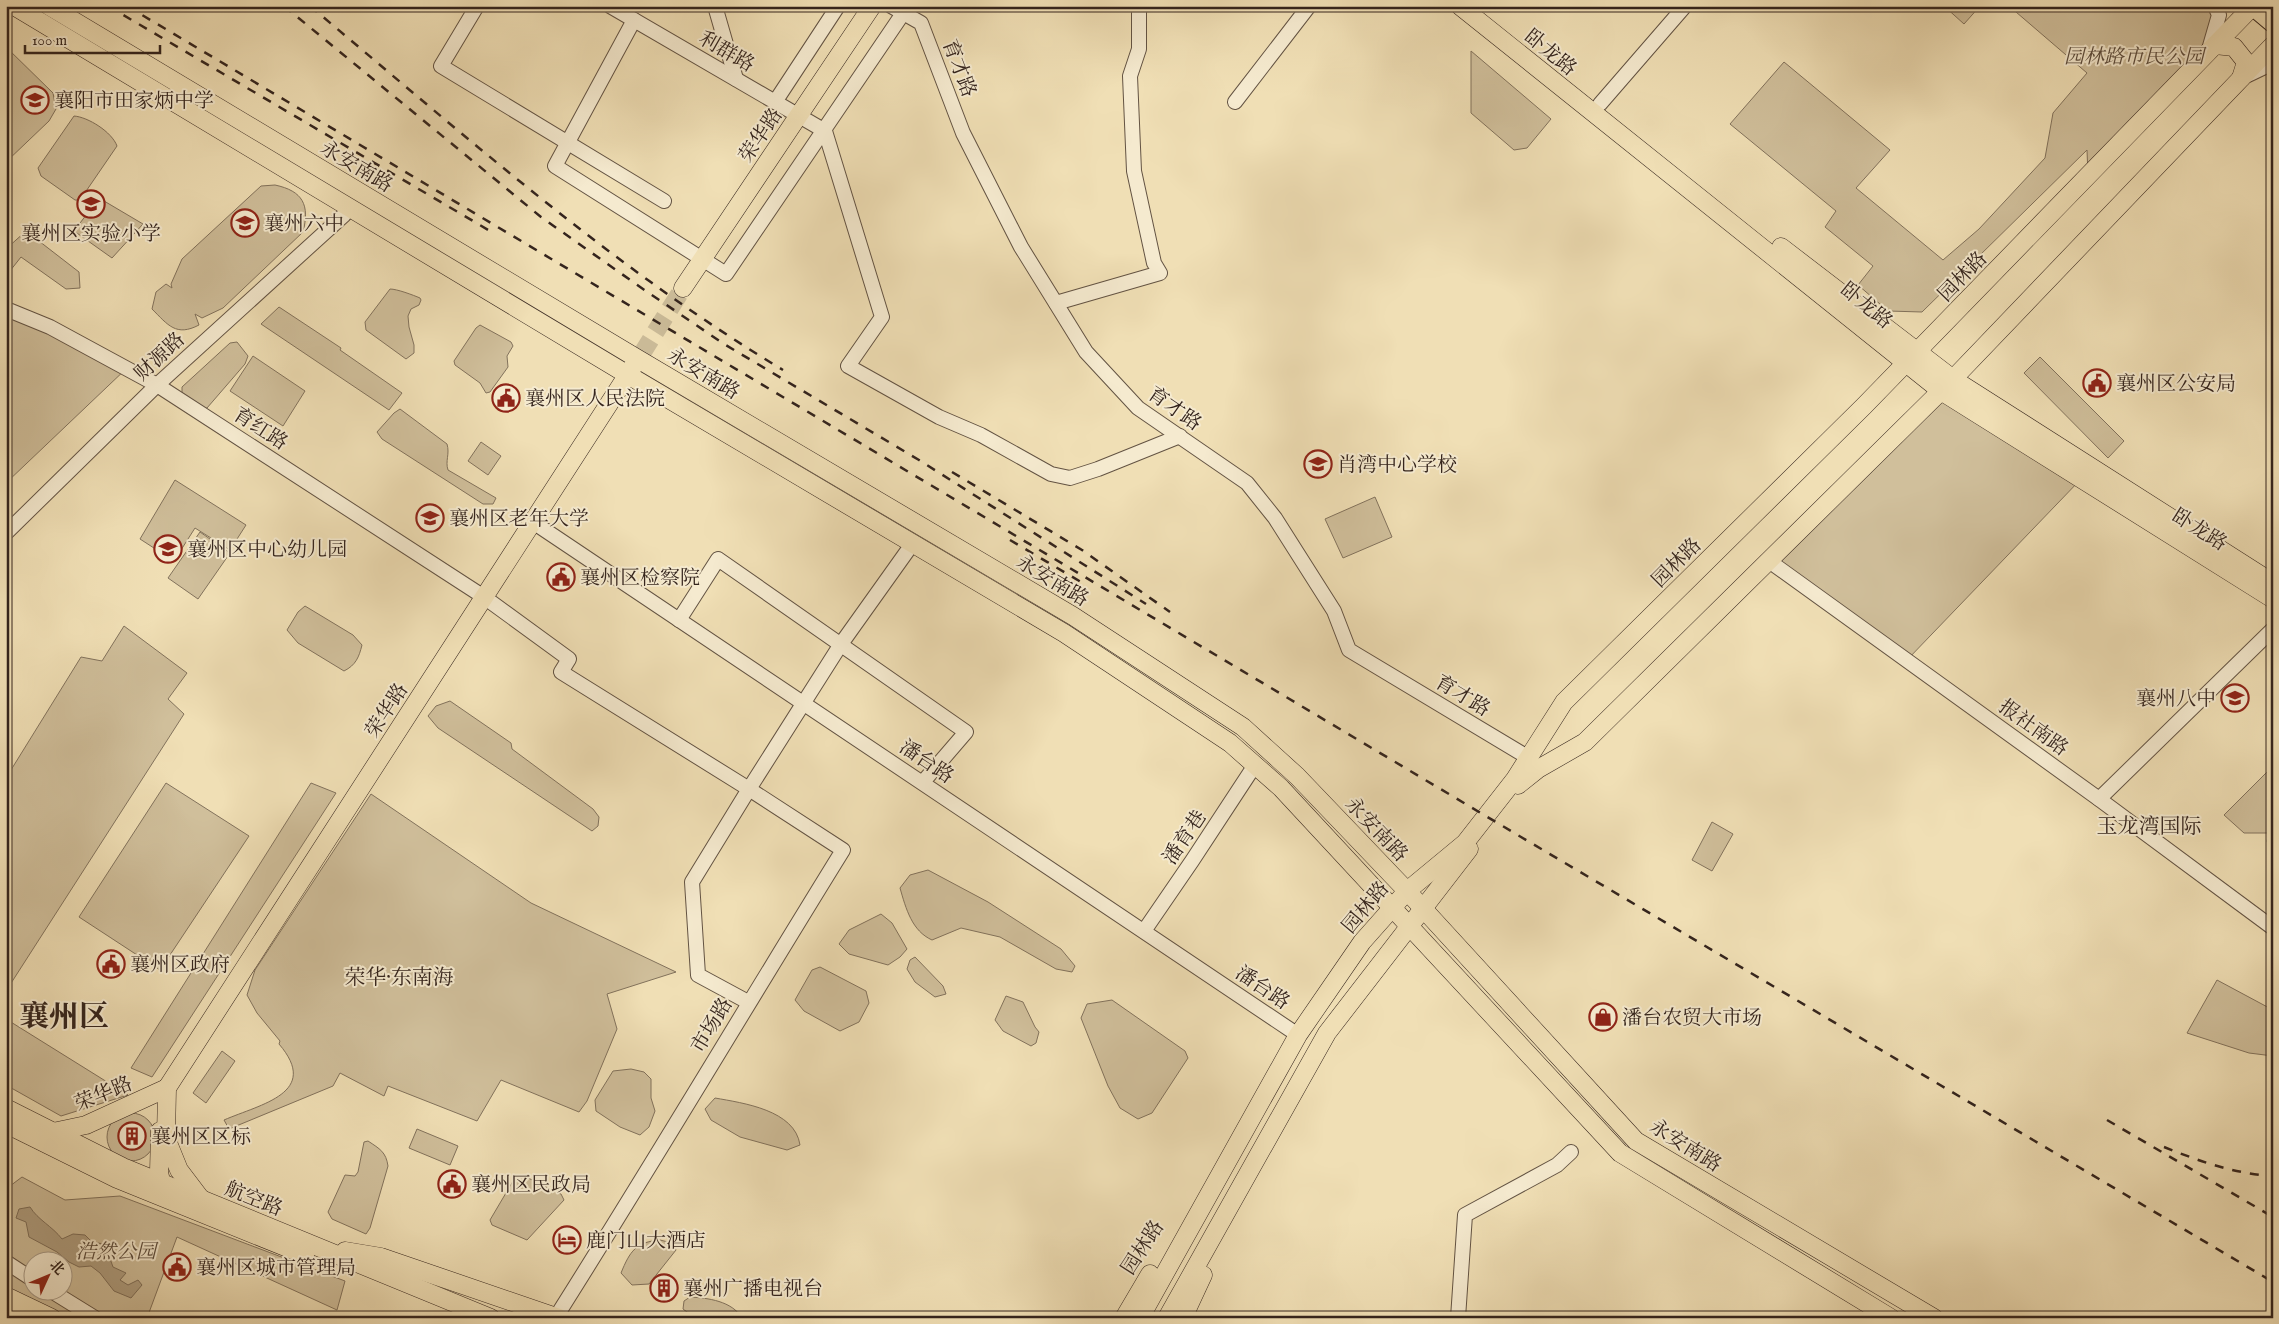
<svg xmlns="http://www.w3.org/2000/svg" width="2279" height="1324" font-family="'IM FELL English','Noto Serif SC',serif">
  <rect width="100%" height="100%" fill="#f0dfb5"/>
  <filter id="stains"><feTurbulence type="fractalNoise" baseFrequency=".004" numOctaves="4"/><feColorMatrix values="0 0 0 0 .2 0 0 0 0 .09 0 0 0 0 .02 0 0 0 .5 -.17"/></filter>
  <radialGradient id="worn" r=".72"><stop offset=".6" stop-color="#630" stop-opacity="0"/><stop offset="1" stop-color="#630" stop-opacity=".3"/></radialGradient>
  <g fill="#d0bf9b" stroke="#82725c" fill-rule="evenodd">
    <path d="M1944 6H1980L1964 24Z"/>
    <path d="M2009 6H2215L2208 53 2088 176 2087 150 1922 312 1888 311 1858 285 1873 266 1825 227 1836 211 1730 124 1784 62 1890 150 1856 188 1943 260 1979 229 2045 158 2053 113 2087 73Z"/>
    <path d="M6 47 53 93 56 109 49 121 6 162Z"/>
    <path d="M1471 51 1551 119 1527 148 1514 150 1471 113Z"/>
    <path d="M74 116C88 117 112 132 117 146L80 200H75L41 176 38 168Z"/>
    <path d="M275 185C303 191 310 205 303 232L223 308 202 318 195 314 199 325C176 337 168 325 152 309L156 292 166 284 172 288 171 284 182 259 261 186Z"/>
    <path d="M99 198 143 224 112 258 74 231Z"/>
    <path d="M26 231 79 272 80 288 66 289 21 257 6 276V249Z"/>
    <path d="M390 289C397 289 413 295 420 298L421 300 419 305 411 309 408 316 409 327 414 345V353L406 359 366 330 365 322Z"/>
    <path d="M279 307 341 348 340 350 402 393 389 410 261 324Z"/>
    <path d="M6 309 128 367 6 483Z"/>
    <path d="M480 325 511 342 513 346 507 356 508 367 490 392 486 393 480 383 455 365 454 361 476 328Z"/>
    <path d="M237 342 248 356 245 364 207 408 204 409 182 394V387L230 343Z"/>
    <path d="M253 356 305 391 283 426 230 391Z"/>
    <path d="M2040 357 2124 441 2108 458 2024 373Z"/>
    <path d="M1941 391 2081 479 1907 660 1769 561Z"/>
    <path d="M400 409 447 444C450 454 445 461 448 470L496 498 493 504H483L382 439 377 432 394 413Z"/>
    <path d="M481 442 501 456 488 475 468 461Z"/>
    <path d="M175 480 246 525 230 550 195 528 174 561 140 539Z"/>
    <path d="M1375 497 1392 537 1343 558 1325 519Z"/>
    <path d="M200 532 230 553 198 599 168 578Z"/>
    <path d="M305 606 353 635 362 645C359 657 356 665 344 671L298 643 287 630 298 612Z"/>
    <path d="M124 626 187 673 168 699 184 714 6 991V778L81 657 102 661Z"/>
    <path d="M450 701 511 743 512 749 593 809 599 817 598 826 592 831 438 728 428 716 436 706Z"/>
    <path d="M2273 766V860L2267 841 2269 833H2244L2224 815Z"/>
    <path d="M166 783 249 836 160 970 79 917Z"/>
    <path d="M311 783 336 793 152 1077 131 1068Z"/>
    <path d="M371 794 531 903 676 972 607 994 617 1029 587 1101 579 1112 501 1080 477 1121 388 1086 384 1096 340 1073 333 1086 229 1129 224 1120C261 1104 321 1093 279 1044L280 1041 257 1013 247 995 255 970Z"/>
    <path d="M1712 822 1733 834 1712 871 1692 860Z"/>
    <path d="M928 870 988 902 1061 949 1075 966 1072 972 1056 969 1000 937 961 928 932 940C912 931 906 909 900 888L910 875Z"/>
    <path d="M881 914 892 923 907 949 900 957 888 965 849 954 839 944 849 930Z"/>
    <path d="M915 957 943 986 946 994 935 997 915 982 907 969 910 960Z"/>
    <path d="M820 967 866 991 869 1003 859 1022 840 1031 804 1011 795 1000 812 970Z"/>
    <path d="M2217 980 2273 1010V1056L2249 1053 2187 1033Z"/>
    <path d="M1006 996 1023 1002 1035 1027 1039 1032 1036 1043 1031 1046 1003 1031 995 1020Z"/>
    <path d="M1112 1000 1185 1051 1188 1058 1152 1113 1138 1119 1120 1108 1108 1086 1081 1018 1087 1004Z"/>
    <path d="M6 1019 128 1095 61 1116 6 1085Z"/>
    <path d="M222 1051 235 1061 206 1103 193 1093Z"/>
    <path d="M631 1069 644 1072 651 1079V1098L655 1111 649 1127 640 1135 620 1127 596 1111 595 1100 613 1071Z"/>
    <path d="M715 1098C743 1103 795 1110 800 1145L787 1150 740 1137 711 1120 705 1109Z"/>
    <circle cx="131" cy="1137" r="24"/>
    <path d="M417 1129 458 1146 450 1165 409 1148Z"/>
    <path d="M368 1141C380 1149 386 1152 388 1166L370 1228 366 1234 332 1219 328 1212 345 1175 355 1176 358 1172 364 1142Z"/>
    <path d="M522 1175 561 1194 564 1200 527 1240 492 1225 490 1220 516 1176Z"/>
    <path d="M22 1177 65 1200 120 1196 345 1281 337 1310 177 1237 147 1318H6V1189ZM32 1262H62V1292H32Z"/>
    <path d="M660 1240 672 1243 676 1250 649 1284 632 1285 621 1273C630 1251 636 1242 660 1240Z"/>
    <path d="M690 1297C708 1298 732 1301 742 1318H695L683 1309 684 1301Z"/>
  </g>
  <path fill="#b09f81" stroke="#7e6e59" d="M30 1207C38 1220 52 1226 62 1239L73 1234 85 1235 92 1242 110 1245 108 1253 113 1267 126 1273 120 1280 128 1285 138 1280 142 1285 131 1298 114 1291 100 1273 91 1266 79 1267 69 1262 57 1252 29 1237 26 1222 16 1218 19 1209Z"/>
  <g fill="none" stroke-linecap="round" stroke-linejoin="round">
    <path stroke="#caba97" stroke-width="18" stroke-dasharray="18 9" stroke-linecap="butt" d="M641 355 683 288"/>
    <g stroke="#635343" stroke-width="16">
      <g id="minor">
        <path d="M477 6 441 66 664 201"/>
        <path d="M610 6 825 131 882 317 848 366 939 417 981 435 1051 474 1070 478 1098 469 1180 436"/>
        <path d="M715 6 736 79"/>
        <path d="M891 6 921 23 963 133 1021 247 1086 352 1138 408 1247 483 1275 518 1334 611 1349 650 1529 758"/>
        <path d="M634 20 555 166 726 274 908 6"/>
        <path d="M2208 53 2219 15 2215 6"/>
        <path d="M2248 75 2273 63"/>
        <path d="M775 102 838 6"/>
        <path d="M1235 102 1309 6"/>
        <path d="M1600 104 1685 6"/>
        <path d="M1056 303 1160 273 1154 263 1134 171 1130 76 1139 49V6"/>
        <path d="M6 309 50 327 157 385 484 597 569 659 561 672 749 789 692 882 698 975 748 1002"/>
        <path d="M533 522 1298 1035"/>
        <path d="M6 533 157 385 344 215"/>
        <path d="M1769 561 2099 799 2273 928"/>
        <path d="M679 620 718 559 966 732 923 782"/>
        <path d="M2099 799 2273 629"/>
        <path d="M1144 931 1192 861 1255 765"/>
        <path d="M6 1262 32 1279"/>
        <path d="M53 1292 95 1318"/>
        <path d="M556 1317C654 1162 747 1005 843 850L749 789 841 644 913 543"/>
        <path d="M1458 1318 1465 1215 1557 1165 1571 1152"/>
      </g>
    </g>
    <g stroke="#34241d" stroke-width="19">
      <g id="major">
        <path d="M14 6 628 375 1064 633 1230 743 1281 788 1620 1153 1891 1318"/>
        <path d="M49 6 638 359 1073 616 1243 727 1297 776 1407 891 1636 1141 1934 1318"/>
        <path d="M1460 6 1941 391 2273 599"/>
        <path d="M2215 45 2234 47 2246 62 2241 78"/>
        <path d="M1781 247 1953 379 2273 583"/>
        <path d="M683 288 872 6"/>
        <path d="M1518 785 1538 769 1585 742 1953 379 2273 45"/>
        <path d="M6 1108 123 1167 491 1318"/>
        <path d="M6 1124 117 1179 305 1255"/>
        <path d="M160 1131 159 1172 163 1191"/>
        <path d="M53 1132 86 1125 167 1088"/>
        <path d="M201 1199 179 1170 166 1138 167 1088 634 365"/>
        <path d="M345 1251 381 1257 559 1318"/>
        <path d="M6 1296 52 1318"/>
        <path d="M6 1310 24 1318"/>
        <path d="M1124 1318 1150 1274"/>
        <path d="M1140 1318 1298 1035 1362 942 1393 907 1407 891 1465 843 1515 779 1564 702 1864 406 2253 6"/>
        <path d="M1167 1318 1327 1033 1469 849"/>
        <path d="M1183 1318 1203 1275"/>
      </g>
    </g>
    <g stroke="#34241d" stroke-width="22">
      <path id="highway" d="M2254 6 2273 22"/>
    </g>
    <use href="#minor" stroke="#f5eacf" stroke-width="14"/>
    <use href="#major" stroke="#f0dfb5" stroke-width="18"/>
    <use href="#highway" stroke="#f0dfb5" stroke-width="20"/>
    <g stroke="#34241d" stroke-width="2.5" stroke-dasharray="9 9" stroke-linecap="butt">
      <path d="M108 6 490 231"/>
      <path d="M127 6 1521 837 2273 1282"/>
      <path d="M284 6 541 217 643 289 724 344 919 460 1146 604"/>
      <path d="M310 6C463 134 612 267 783 370"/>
      <path d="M952 472 1082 550 1170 612"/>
      <path d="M1010 540 1081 582"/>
      <path d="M2107 1120 2273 1217"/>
      <path d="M2164 1147C2199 1161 2235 1174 2273 1176"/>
    </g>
  </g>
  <defs>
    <g id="school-ring" transform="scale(1.4375)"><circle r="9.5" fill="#f5eacf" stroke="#8f2418" stroke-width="1.5"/><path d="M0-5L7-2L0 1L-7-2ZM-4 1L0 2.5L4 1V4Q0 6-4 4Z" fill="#8f2418"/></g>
    <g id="civic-ring" transform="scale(1.4375)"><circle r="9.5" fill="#f5eacf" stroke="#8f2418" stroke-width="1.5"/><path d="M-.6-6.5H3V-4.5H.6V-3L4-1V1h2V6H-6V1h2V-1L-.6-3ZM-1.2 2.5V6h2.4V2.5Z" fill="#8f2418"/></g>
    <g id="university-ring" transform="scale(1.4375)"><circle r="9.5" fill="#f5eacf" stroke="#8f2418" stroke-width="1.5"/><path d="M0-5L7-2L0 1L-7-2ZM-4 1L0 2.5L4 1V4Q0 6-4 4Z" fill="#8f2418"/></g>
    <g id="shop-ring" transform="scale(1.4375)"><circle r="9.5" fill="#f5eacf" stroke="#8f2418" stroke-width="1.5"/><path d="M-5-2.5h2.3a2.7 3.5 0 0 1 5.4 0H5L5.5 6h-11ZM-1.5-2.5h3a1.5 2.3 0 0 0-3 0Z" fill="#8f2418"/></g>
    <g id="building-ring" transform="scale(1.4375)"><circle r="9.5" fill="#f5eacf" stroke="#8f2418" stroke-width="1.5"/><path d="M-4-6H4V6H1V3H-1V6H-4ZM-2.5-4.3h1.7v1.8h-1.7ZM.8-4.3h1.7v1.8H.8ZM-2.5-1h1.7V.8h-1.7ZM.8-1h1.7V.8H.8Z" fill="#8f2418"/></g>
    <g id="hotel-ring" transform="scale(1.4375)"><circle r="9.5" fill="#f5eacf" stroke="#8f2418" stroke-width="1.5"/><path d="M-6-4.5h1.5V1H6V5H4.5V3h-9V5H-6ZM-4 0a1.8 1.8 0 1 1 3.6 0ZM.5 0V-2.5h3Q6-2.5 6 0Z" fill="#8f2418"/></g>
  </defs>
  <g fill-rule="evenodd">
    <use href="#school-ring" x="35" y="100"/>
    <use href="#school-ring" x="91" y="204"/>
    <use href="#school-ring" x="245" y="223"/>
    <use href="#civic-ring" x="2097" y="383"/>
    <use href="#civic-ring" x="506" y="398"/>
    <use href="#school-ring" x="1318" y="464"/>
    <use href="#university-ring" x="430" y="518"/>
    <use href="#school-ring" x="168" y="549"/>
    <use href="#civic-ring" x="561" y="577"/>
    <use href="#school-ring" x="2235" y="698"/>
    <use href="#civic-ring" x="111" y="964"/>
    <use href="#shop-ring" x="1603" y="1017"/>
    <use href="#building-ring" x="132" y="1136"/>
    <use href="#civic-ring" x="452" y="1184"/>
    <use href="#hotel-ring" x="567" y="1240"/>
    <use href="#civic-ring" x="177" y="1267"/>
    <use href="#building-ring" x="664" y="1288"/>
  </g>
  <g text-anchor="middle" stroke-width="4" stroke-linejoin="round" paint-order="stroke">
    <g font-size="20" fill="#34241d" stroke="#f5eacf">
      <text transform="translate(727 51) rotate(30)" y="7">利群路</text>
      <text transform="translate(1551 52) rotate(39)" y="7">卧龙路</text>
      <text transform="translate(960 68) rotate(69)" y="7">育才路</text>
      <text transform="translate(760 135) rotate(-56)" y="7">荣华路</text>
      <text transform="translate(357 166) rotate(31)" y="7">永安南路</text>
      <text transform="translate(1962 276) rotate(-46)" y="7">园林路</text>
      <text transform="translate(1867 305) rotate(39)" y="7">卧龙路</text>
      <text transform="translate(159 356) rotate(-43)" y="7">财源路</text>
      <text transform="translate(704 373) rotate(31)" y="7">永安南路</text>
      <text transform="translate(1175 408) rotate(35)" y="7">育才路</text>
      <text transform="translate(261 428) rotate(33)" y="7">育红路</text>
      <text transform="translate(2200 529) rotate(32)" y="7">卧龙路</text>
      <text transform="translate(1676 562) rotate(-45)" y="7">园林路</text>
      <text transform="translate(1053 580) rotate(31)" y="7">永安南路</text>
      <text transform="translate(1463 695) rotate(31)" y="7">育才路</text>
      <text transform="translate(386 710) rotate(-57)" y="7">荣华路</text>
      <text transform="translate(2034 727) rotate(36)" y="7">报社南路</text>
      <text transform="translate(927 761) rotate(34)" y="7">潘台路</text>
      <text transform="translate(1377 829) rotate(46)" y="7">永安南路</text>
      <text transform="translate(1184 837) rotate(-56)" y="7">潘育巷</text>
      <text transform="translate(1365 907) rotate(-50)" y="7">园林路</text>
      <text transform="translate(1263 987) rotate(34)" y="7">潘台路</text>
      <text transform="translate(711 1025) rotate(-59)" y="7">市场路</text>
      <text transform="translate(103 1093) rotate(-22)" y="7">荣华路</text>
      <text transform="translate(1686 1145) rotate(32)" y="7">永安南路</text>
      <text transform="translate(254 1198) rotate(22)" y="7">航空路</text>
      <text transform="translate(1142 1247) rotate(-57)" y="7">园林路</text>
    </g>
    <g font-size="20" font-style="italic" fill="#5b4b3c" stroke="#f5eacf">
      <text x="2134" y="63">园林路市民公园</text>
      <text x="116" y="1258">浩然公园</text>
    </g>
    <g font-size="20" fill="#34241d" stroke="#f5eacf" text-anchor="start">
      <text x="54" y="107">襄阳市田家炳中学</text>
      <text x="264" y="230">襄州六中</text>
      <text x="91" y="240" text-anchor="middle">襄州区实验小学</text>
      <text x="2116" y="390">襄州区公安局</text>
      <text x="525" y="405">襄州区人民法院</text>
      <text x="1337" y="471">肖湾中心学校</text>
      <text x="449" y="525">襄州区老年大学</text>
      <text x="187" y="556">襄州区中心幼儿园</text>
      <text x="580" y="584">襄州区检察院</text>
      <text x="2216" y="705" text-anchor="end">襄州八中</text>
      <text x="130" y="971">襄州区政府</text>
      <text x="1622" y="1024">潘台农贸大市场</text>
      <text x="151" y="1143">襄州区区标</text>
      <text x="471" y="1191">襄州区民政局</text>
      <text x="586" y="1247">鹿门山大酒店</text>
      <text x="196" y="1274">襄州区城市管理局</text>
      <text x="683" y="1295">襄州广播电视台</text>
    </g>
    <g font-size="21" fill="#34241d" stroke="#f5eacf">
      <text x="2149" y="833">玉龙湾国际</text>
      <text x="399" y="984">荣华·东南海</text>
    </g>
    <g font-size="30" font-weight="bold" fill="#34241d" stroke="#f5eacf">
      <text x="64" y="1026">襄州区</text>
    </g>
  </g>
  <rect width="2279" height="1324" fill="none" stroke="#f0dfb5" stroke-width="25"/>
  <rect x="8" y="8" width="2264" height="1309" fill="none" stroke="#34241d" stroke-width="2.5"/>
  <rect x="12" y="12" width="2254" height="1299" fill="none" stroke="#34241d"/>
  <g transform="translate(48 1276) rotate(46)"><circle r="24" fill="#f5eacf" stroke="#a89b88"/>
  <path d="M0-4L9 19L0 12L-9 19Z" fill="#8f2418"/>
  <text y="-8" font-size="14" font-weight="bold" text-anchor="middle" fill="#34241d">北</text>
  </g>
  <path d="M25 45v8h135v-8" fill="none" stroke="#34241d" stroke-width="2.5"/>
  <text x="32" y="45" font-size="15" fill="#34241d" stroke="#f5eacf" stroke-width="4" paint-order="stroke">100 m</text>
  <rect width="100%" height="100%" filter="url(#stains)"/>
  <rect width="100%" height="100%" fill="url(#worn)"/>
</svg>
